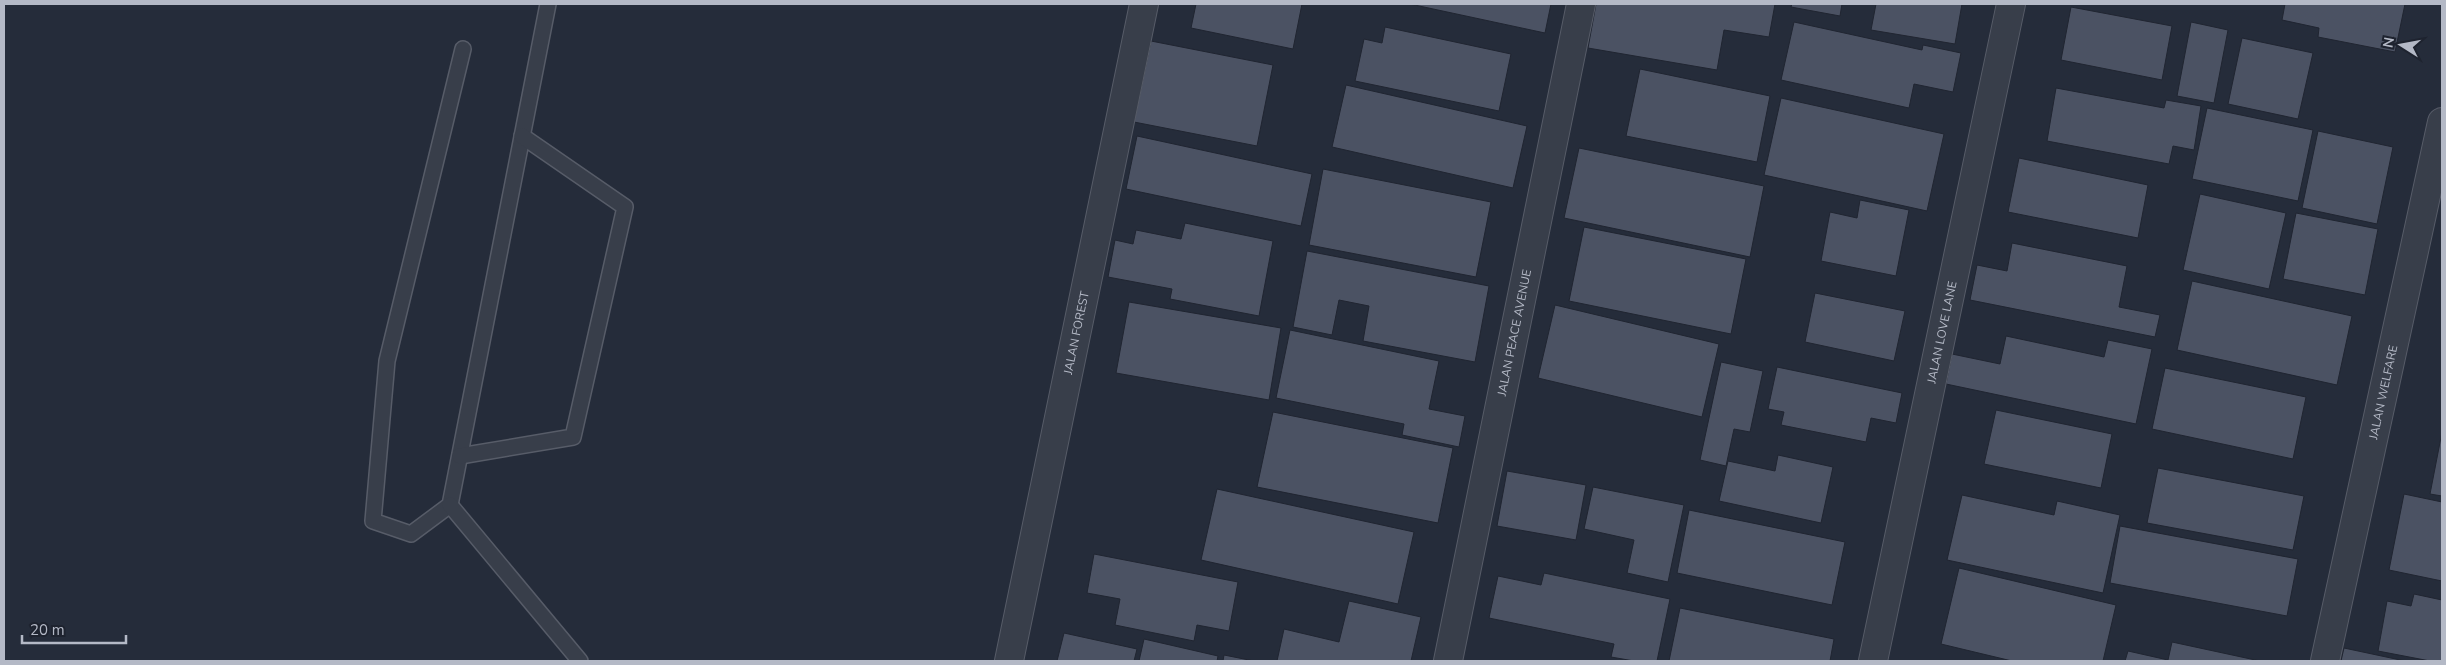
<svg xmlns="http://www.w3.org/2000/svg" width="2446" height="665" font-family="'Nunito Sans',sans-serif">
  <rect width="100%" height="100%" fill="#252c3a"/>
  <g fill="#4b5263" stroke="#202531">
    <path d="M1196 4H1302L1293 49 1191 28Z"/>
    <path d="M1410 4H1551L1545 33Z"/>
    <path d="M1596 4H1775L1769 37 1724 30 1717 70 1588 48Z"/>
    <path d="M1792 4H1842L1840 16 1791 7Z"/>
    <path d="M1876 4H1962L1955 44 1871 30Z"/>
    <path d="M2285 4H2405L2395 52 2318 37 2319 28 2282 20Z"/>
    <path d="M2071 7 2172 26 2162 80 2061 60Z"/>
    <path d="M1794 22 1922 50 1923 45 1961 53 1953 92 1914 84 1909 108 1781 80Z"/>
    <path d="M2191 22 2228 30 2214 103 2177 96Z"/>
    <path d="M1385 27 1511 54 1499 111 1355 81 1364 39 1382 43Z"/>
    <path d="M2242 38 2313 53 2298 119 2228 104Z"/>
    <path d="M1151 41 1273 65 1257 146 1134 122Z"/>
    <path d="M1640 69 1770 96 1757 162 1626 136Z"/>
    <path d="M1346 85 1527 126 1513 188 1332 147Z"/>
    <path d="M2056 88 2164 108 2166 100 2201 106 2194 150 2173 146 2169 164 2047 141Z"/>
    <path d="M1781 98 1944 134 1927 211 1764 175Z"/>
    <path d="M2207 108 2313 130 2298 201 2192 179Z"/>
    <path d="M2318 131 2393 147 2377 224 2302 208Z"/>
    <path d="M1137 136 1312 174 1301 226 1126 189Z"/>
    <path d="M1579 148 1764 186 1750 257 1564 218Z"/>
    <path d="M2019 158 2148 185 2138 238 2008 212Z"/>
    <path d="M1323 169 1491 202 1476 277 1309 245Z"/>
    <path d="M2200 194 2286 213 2269 289 2183 270Z"/>
    <path d="M1860 200 1909 210 1896 276 1821 261 1830 212 1857 218Z"/>
    <path d="M2296 213 2378 229 2365 295 2283 279Z"/>
    <path d="M1185 223 1273 241 1259 316 1170 299 1172 289 1108 277 1115 240 1133 244 1136 230 1181 239Z"/>
    <path d="M1584 227 1746 259 1731 334 1569 301Z"/>
    <path d="M2012 243 2127 266 2119 307 2160 315 2155 337 1970 300 1977 265 2007 271Z"/>
    <path d="M1307 251 1489 286 1475 362 1363 341 1369 306 1339 300 1332 335 1293 327Z"/>
    <path d="M2192 281 2352 316 2337 385 2177 350Z"/>
    <path d="M1815 293 1905 311 1894 361 1805 342Z"/>
    <path d="M1129 302 1281 328 1269 400 1116 373Z"/>
    <path d="M1555 305 1719 344 1702 417 1538 378Z"/>
    <path d="M1290 330 1439 361 1429 409 1465 416 1459 447 1402 435 1404 424 1276 398Z"/>
    <path d="M2006 336 2104 357 2108 340 2152 349 2136 424 1946 384 1952 354 2000 364Z"/>
    <path d="M1721 362 1763 371 1750 432 1734 429 1726 466 1700 460Z"/>
    <path d="M1777 367 1902 393 1896 423 1871 418 1866 442 1781 425 1784 412 1768 409Z"/>
    <path d="M2165 368 2306 397 2293 459 2152 429Z"/>
    <path d="M1996 410 2112 434 2101 488 1984 464Z"/>
    <path d="M1273 412 1453 448 1438 523 1257 487Z"/>
    <path d="M2442 432V496L2430 494Z"/>
    <path d="M1778 455 1833 467 1821 523 1719 501 1728 461 1775 471Z"/>
    <path d="M2158 468 2304 496 2293 550 2147 523Z"/>
    <path d="M1507 471 1586 485 1576 540 1497 526Z"/>
    <path d="M1593 487 1684 505 1668 582 1627 573 1634 540 1584 529Z"/>
    <path d="M1217 489 1414 532 1398 604 1201 560Z"/>
    <path d="M2404 494 2442 502V581L2389 570Z"/>
    <path d="M1962 495 2054 515 2057 501 2120 515 2103 593 1947 560Z"/>
    <path d="M1689 510 1845 542 1832 605 1677 573Z"/>
    <path d="M2120 526 2298 559 2287 616 2110 583Z"/>
    <path d="M1094 554 1238 582 1229 631 1197 625 1194 641 1115 625 1120 599 1087 593Z"/>
    <path d="M1959 568 2116 605 2103 661H2012L1941 644Z"/>
    <path d="M1544 573 1670 599 1657 661H1634L1611 657 1614 644 1489 618 1498 576 1541 585Z"/>
    <path d="M2414 594 2442 600V661H2430L2378 651 2387 601 2411 606Z"/>
    <path d="M1349 601 1421 617 1411 661H1277L1284 629 1339 642Z"/>
    <path d="M1680 608 1834 639 1830 661H1669Z"/>
    <path d="M1064 633 1137 649 1134 661H1057Z"/>
    <path d="M1144 639 1218 656 1217 661H1139Z"/>
    <path d="M2172 642 2260 661H2125L2128 651 2168 660Z"/>
    <path d="M2344 648 2405 661H2341Z"/>
    <path d="M1224 655 1254 661H1223Z"/>
  </g>
  <g fill="none" stroke-linecap="round" stroke-linejoin="round">
    <g stroke="#575c68" stroke-width="18">
      <g id="service">
        <path d="M463 49 387 361 373 521 411 534 450 505 548 4"/>
        <path d="M460 456 573 437 625 207 522 136"/>
        <path d="M450 505 580 661"/>
      </g>
    </g>
    <g stroke="#575c68" stroke-width="30">
      <g id="minor">
        <path id="s1" d="M1009 661 1144 4"/>
        <path id="s2" d="M1448 661 1581 4"/>
        <path id="s3" d="M1873 661 2011 4"/>
        <path id="s4" d="M2325 661 2442 122"/>
      </g>
    </g>
    <use href="#service" stroke="#383e4a" stroke-width="15"/>
    <use href="#minor" stroke="#383e4a" stroke-width="28"/>
  </g>
  <g text-anchor="middle" stroke-width="4.5" stroke-linejoin="round" paint-order="stroke">
    <g font-size="12" fill="#b4b9c6" stroke="#1e232f">
      <text dy="4" stroke="none"><textPath href="#s1" startOffset="335">JALAN FOREST</textPath></text>
      <text dy="4" stroke="none"><textPath href="#s3" startOffset="336">JALAN LOVE LANE</textPath></text>
      <text dy="4" stroke="none"><textPath href="#s2" startOffset="335">JALAN PEACE AVENUE</textPath></text>
      <text dy="4" stroke="none"><textPath href="#s4" startOffset="275">JALAN WELFARE</textPath></text>
    </g>
  </g>
  <rect width="2446" height="665" fill="none" stroke="#b4b9c6" stroke-width="10"/>
  <g transform="translate(2401 45) rotate(281)" stroke="#1e232f" stroke-width="4" paint-order="stroke">
  <path d="M0-4L9 19L0 12L-9 19Z" fill="#b4b9c6"/>
  <text y="-8" font-size="14" font-weight="bold" text-anchor="middle" fill="#b4b9c6">N</text>
  </g>
  <path d="M22 635v8h104v-8" fill="none" stroke="#b4b9c6" stroke-width="2.5"/>
  <text x="30" y="635" font-size="15" fill="#b4b9c6" stroke="#1e232f" stroke-width="4" paint-order="stroke">20 m</text>
</svg>
